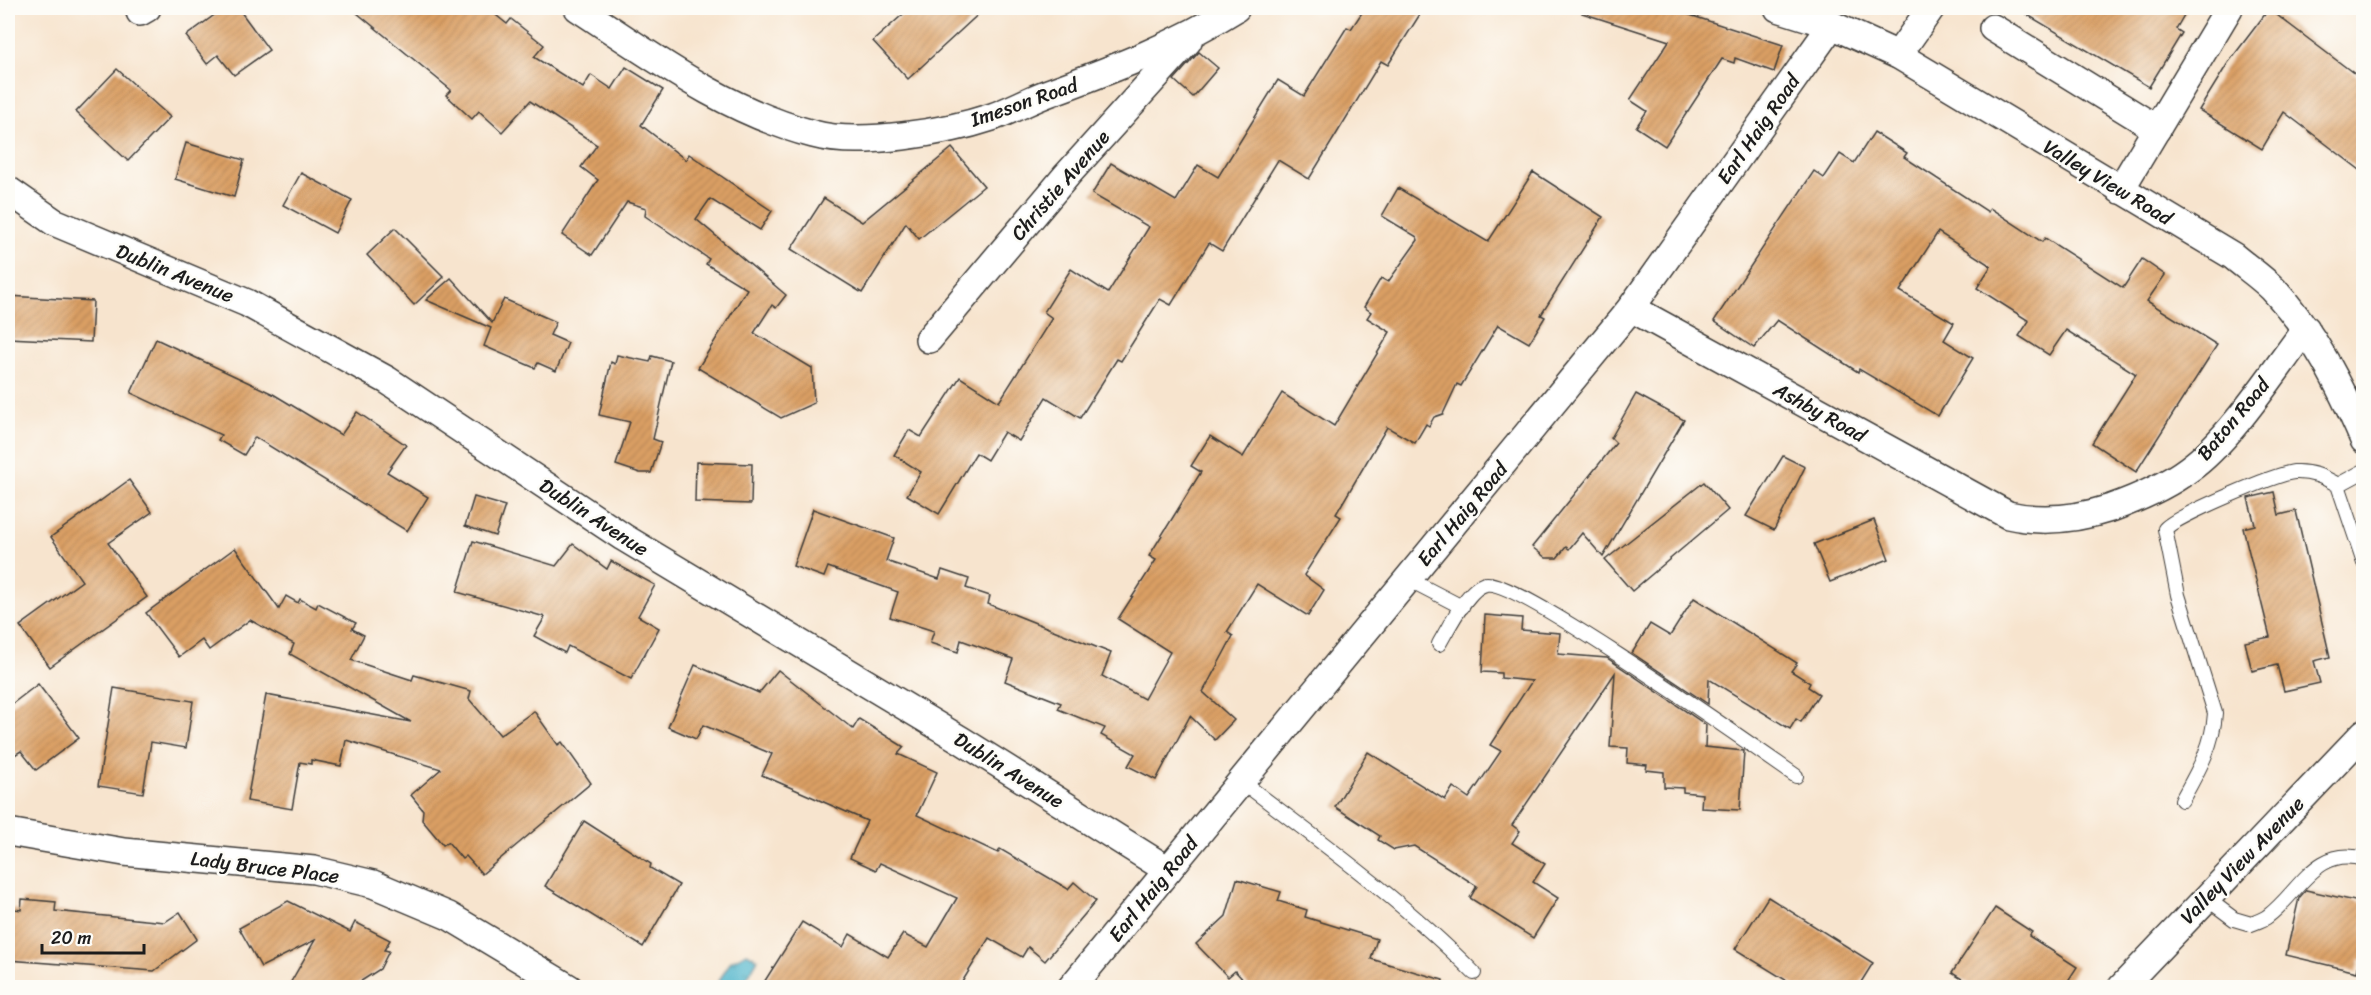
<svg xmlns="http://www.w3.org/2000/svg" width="2371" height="995" font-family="Sriracha,sans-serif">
  <defs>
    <pattern id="water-ripples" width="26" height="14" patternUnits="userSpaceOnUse" patternTransform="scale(1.5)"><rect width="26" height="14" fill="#4bb3ca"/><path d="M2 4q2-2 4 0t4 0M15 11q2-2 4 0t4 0" fill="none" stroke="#3e91a3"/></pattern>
    <pattern id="building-hatch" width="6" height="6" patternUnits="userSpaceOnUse" patternTransform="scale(1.5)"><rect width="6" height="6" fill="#da9f64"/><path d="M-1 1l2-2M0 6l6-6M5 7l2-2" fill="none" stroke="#ba8856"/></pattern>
  </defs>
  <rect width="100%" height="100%" fill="#fdfcf7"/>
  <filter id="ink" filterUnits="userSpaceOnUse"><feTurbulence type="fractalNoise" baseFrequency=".0167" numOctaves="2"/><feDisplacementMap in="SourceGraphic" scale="12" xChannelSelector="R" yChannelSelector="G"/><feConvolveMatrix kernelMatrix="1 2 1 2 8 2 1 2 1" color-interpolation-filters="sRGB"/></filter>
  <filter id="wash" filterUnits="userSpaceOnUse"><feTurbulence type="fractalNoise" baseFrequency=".008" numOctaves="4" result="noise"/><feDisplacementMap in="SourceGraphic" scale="24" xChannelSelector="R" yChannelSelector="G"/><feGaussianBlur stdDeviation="1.35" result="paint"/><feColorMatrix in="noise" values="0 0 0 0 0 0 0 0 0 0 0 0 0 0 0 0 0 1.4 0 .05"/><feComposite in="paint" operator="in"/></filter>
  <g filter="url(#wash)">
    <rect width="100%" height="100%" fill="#f7e4ce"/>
    <path fill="url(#water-ripples)" stroke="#346873" stroke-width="1.5" d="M747 953 758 959 742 986 715 987 731 961Z"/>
    <g id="blocks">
      <g fill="url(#building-hatch)">
        <path d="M224 8H238L269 50 234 75 218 55 207 64 186 36Z"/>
        <path d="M351 8H487L507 24 511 19 544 45 534 57 583 88 591 75 612 89 626 67 663 90 641 125 686 160 689 154 772 211 760 230 710 199 696 219 786 295 776 308 772 305 754 333 812 368 814 403 781 418 698 368 747 289 706 264 709 259 645 216 646 208 627 202 592 255 562 235 598 180 581 167 597 145 530 101 502 132 479 111 472 119 446 95 451 90Z"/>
        <path d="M910 8H985L908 79 873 41Z"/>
        <path d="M1365 8H1424L1388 65 1381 61 1309 179 1278 160 1222 251 1209 243 1171 305 1160 299 1121 361 1117 359 1080 418 1046 397 1019 441 1004 432 987 460 976 453 939 514 907 495 921 472 894 455 909 430 921 437 960 377 999 402 1052 318 1044 312 1071 269 1108 293 1149 227 1092 194 1111 163 1176 201 1198 165 1218 177 1278 80 1304 96 1347 27 1351 29Z"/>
        <path d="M1583 8H1668L1783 45 1774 72 1735 58 1734 63 1722 59 1665 146 1636 127 1647 111 1630 100 1669 41 1582 13Z"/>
        <path d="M2016 8H2188L2176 29 2182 33 2149 87Z"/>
        <path d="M2269 9 2364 81V173L2284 112 2262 149 2199 110 2228 63Z"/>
        <path d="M1199 52 1218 68 1193 97 1174 80Z"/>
        <path d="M117 69 170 117 128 161 76 112Z"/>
        <path d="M1874 132 1907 153 1904 157 1988 212 1990 208 2042 242 2045 238 2123 288 2142 259 2165 275 2147 301 2217 345 2136 472 2092 443 2136 374 2066 330 2049 355 2019 336 2029 321 1977 288 1991 266 1938 232 1900 291 1954 323 1944 340 1973 358 1938 416 1859 369 1858 372 1777 320 1754 348 1714 321 1814 171 1824 178 1840 154 1854 163Z"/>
        <path d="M186 143 244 160 234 197 175 179Z"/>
        <path d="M952 148 984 186 919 239 906 223 862 293 791 249 824 198 862 222Z"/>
        <path d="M1533 172 1603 217 1541 315 1545 317 1529 343 1498 325 1461 386 1457 384 1443 414 1434 417 1429 426 1426 424 1415 443 1387 427 1336 514 1341 517 1304 575 1324 590 1308 616 1257 584 1227 632 1233 636 1203 692 1234 720 1215 740 1190 716 1156 780 1128 766 1135 754 1101 735 1105 728 1058 709 1061 703 1005 681 1013 659 961 640 958 652 930 643 934 631 890 617 898 592 828 567 824 577 793 566 813 509 894 538 886 561 939 579 942 570 969 579 966 588 990 596 988 604 1111 653 1102 676 1144 699 1170 652 1118 619 1156 560 1149 556 1201 472 1191 466 1210 436 1243 457 1282 393 1334 426 1390 332 1367 318 1371 312 1364 307 1381 278 1388 282 1418 240 1417 237 1382 216 1398 188 1488 242Z"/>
        <path d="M301 173 352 200 335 233 283 205Z"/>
        <path d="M395 228 444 277 414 305 367 255Z"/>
        <path d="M451 278 492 323 504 299 556 322 550 335 568 343 556 371 538 363 535 368 484 346 491 328 426 300Z"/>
        <path d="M8 296 93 301 91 342 8 338Z"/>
        <path d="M156 339 273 394 341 435 357 412 406 445 387 472 428 497 407 531 255 437 244 455 218 440 221 435 131 393Z"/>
        <path d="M617 355 650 362 652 356 671 361 653 439 661 442 651 473H640L616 465 630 422 599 415 611 362 615 364Z"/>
        <path d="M1636 394 1684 420 1603 557 1582 533 1569 549 1566 547 1557 558H1546L1532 547 1616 443 1611 438Z"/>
        <path d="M1783 456 1805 467 1774 530 1746 516Z"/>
        <path d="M696 462 752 464 751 504 695 502Z"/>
        <path d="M129 480 152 512 108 543 147 597 50 667 20 626 82 581 51 537Z"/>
        <path d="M1704 482 1728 510 1632 591 1605 560Z"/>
        <path d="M2274 492 2279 515 2296 511 2330 657 2314 661 2320 683 2284 691 2277 665 2252 671 2245 642 2270 637 2243 528 2255 525 2248 498Z"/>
        <path d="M474 497 505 506 495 536 465 526Z"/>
        <path d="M1874 520 1889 559 1830 582 1814 544Z"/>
        <path d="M473 541 556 566 573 544 607 569 611 561 655 585 638 616 659 628 631 679 568 646 565 653 534 636 545 617 457 592Z"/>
        <path d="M235 548 279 609 286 596 298 603 300 599 316 608 318 603 356 623 352 629 364 635 351 660 412 680 414 675 471 691 469 699 500 735 534 711 558 745 562 742 591 783 482 874 466 856 462 859 448 842 443 845 422 820 423 810 411 795 441 769 346 740 341 766 311 760V764L300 762 292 809 247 801 266 695 411 722 290 654 294 644 250 620 209 650 202 640 179 657 146 613Z"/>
        <path d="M1694 598 1797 663 1791 671 1810 683 1808 687 1819 694 1801 722 1796 719 1790 729 1709 679 1708 704 1632 653 1650 624 1670 636Z"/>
        <path d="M1485 615 1522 618 1521 630 1560 633 1558 654 1607 658 1706 725 1705 747 1744 751 1740 810 1701 808 1702 794 1683 792V788L1664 787V772L1646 770 1647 765 1627 763 1628 748 1610 747 1615 673 1512 825 1520 831 1512 843 1545 864 1533 882 1558 898 1533 938 1470 898 1477 886 1414 846 1394 850 1378 840 1380 836 1335 807 1368 752 1445 800 1453 787 1469 798 1501 751 1490 745 1532 681 1501 678V673L1482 672Z"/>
        <path d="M695 665 759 693 778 670 853 729 859 719 904 747 898 754 937 772 917 815 998 853 1000 849 1068 889 1074 882 1096 901 1045 961 1028 947 1022 957 989 938 959 987H761L802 922 843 947 850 934 888 957 903 934 928 947 957 898 880 863 876 870 850 858 867 821 762 775 772 754 703 725 696 739 668 727Z"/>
        <path d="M38 684 79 738 36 770 21 751 8 759V707Z"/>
        <path d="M114 688 193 701 186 748 151 742 143 793 98 786Z"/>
        <path d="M584 821 651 864 650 868 679 885 643 947 545 886Z"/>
        <path d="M1237 879 1281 892 1278 901 1307 910 1305 917 1377 939 1371 959 1443 980 1442 987H1250L1235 971 1228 977 1196 944 1226 916Z"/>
        <path d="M2306 890 2364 903V960L2360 959 2357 972 2286 955 2299 898Z"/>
        <path d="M1768 897 1873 963 1858 987H1797L1735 949Z"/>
        <path d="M22 899 56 902 55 911 165 922 180 912 197 939 154 971 8 960V908L21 910Z"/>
        <path d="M288 901 350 932 355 922 390 940 384 950 389 951 380 969 352 987H288L315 940 261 967 239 928Z"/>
        <path d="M1995 908 2032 932 2029 936 2077 967 2064 987H1975L1952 973Z"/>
      </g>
    </g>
  </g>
  <g filter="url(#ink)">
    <use href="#blocks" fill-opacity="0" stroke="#3d3a37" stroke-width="1.5"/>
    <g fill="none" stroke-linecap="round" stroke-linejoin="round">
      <g stroke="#3d3a37" stroke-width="16">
        <g id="service">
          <path d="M2338 485 2364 471"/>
          <path d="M1408 579 1462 607"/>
          <path d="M1439 644C1448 629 1468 587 1486 584 1516 578 1757 749 1796 776"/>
          <path d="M1241 781C1321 842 1403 901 1474 973"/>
          <path d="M2182 800C2198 771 2213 746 2215 713L2178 595 2165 529C2176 516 2276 474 2294 472 2311 471 2324 477 2338 485L2364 562"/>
          <path d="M2206 898 2234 919 2251 924C2256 922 2263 920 2268 916 2299 893 2316 845 2364 859"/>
        </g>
      </g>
      <g stroke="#3d3a37" stroke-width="30">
        <g id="minor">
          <path d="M578 8C653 57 725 111 813 134 859 147 947 132 992 117 1012 110 1031 99 1051 92 1116 68 1177 45 1236 8"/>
          <path d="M1778 8 1832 25 1898 55 2233 256C2246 267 2261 277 2273 289 2314 333 2340 385 2364 440"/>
          <path d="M140 12 147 8"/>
          <path d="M1993 28 2157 129"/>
          <path d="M1898 55 1931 8"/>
          <path d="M8 190 54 222 247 303 387 380 623 537 961 740 1168 870"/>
          <path d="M2120 190 2229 8"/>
          <path d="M1631 308 2008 515C2043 523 2077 519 2111 508 2139 498 2165 487 2189 469 2230 440 2274 371 2306 329"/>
          <path d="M929 339 1067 175 1188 41"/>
          <path d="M8 832 124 852 314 870 373 884 449 916 569 988"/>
          <path d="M1071 988 1631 308 1832 25"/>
          <path d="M2121 988 2364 733"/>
        </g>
      </g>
      <use href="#service" stroke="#fff" stroke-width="14"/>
      <use href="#minor" stroke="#fff" stroke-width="27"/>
    </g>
  </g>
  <g text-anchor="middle" stroke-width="5" stroke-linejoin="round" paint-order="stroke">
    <g font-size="20" fill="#1c1c1c" stroke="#fdfcf7">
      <text transform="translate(1024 102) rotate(-19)" y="7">Imeson Road</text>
      <text transform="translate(1758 129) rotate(-55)" y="7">Earl Haig Road</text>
      <text transform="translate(2108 182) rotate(31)" y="7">Valley View Road</text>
      <text transform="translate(1060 185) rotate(-49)" y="7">Christie Avenue</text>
      <text transform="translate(175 273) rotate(22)" y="7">Dublin Avenue</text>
      <text transform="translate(1820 412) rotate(29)" y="7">Ashby Road</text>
      <text transform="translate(2233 419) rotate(-50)" y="7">Baton Road</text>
      <text transform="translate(1462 514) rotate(-50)" y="7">Earl Haig Road</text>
      <text transform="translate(594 517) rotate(33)" y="7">Dublin Avenue</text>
      <text transform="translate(1009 770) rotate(32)" y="7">Dublin Avenue</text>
      <text transform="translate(2242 860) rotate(-46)" y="7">Valley View Avenue</text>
      <text transform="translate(265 867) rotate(7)" y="7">Lady Bruce Place</text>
      <text transform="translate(1153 889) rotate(-51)" y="7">Earl Haig Road</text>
    </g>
  </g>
  <rect width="2371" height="995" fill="none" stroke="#fdfcf7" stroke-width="30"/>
  <path d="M42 944v9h102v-9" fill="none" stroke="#1c1c1c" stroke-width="3"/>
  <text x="51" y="944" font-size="18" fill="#1c1c1c" stroke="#fdfcf7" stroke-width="4.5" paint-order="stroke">20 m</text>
</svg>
